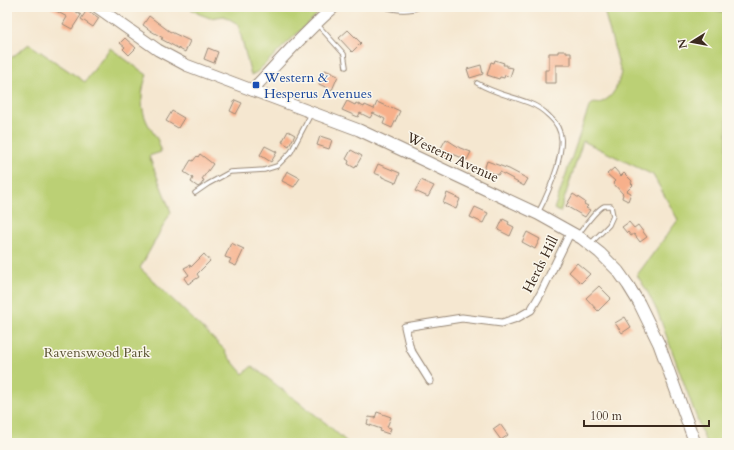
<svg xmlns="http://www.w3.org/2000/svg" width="734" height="450" font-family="Cardo,serif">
  <rect width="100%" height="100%" fill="#fbf7ec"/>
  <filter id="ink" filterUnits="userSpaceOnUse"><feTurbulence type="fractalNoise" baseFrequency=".025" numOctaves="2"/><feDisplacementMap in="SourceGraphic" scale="8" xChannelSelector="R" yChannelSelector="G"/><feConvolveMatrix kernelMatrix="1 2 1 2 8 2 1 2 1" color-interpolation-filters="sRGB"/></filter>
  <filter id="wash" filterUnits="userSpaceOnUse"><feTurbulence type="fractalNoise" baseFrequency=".012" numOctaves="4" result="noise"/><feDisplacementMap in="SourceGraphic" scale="16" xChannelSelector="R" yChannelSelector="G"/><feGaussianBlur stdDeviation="0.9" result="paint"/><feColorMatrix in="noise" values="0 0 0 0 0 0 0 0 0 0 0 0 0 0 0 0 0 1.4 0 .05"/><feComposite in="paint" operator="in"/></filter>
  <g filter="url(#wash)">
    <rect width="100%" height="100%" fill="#f5e7d0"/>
    <g fill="#bbd074" stroke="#7b7d49">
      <path d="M188 7H325L263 66 257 72 251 75 238 24 224 16 210 18 199 14Z"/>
      <path d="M603 7H701L727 13V443H706L658 313 647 291 637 275 678 220 653 175 583 141 560 212 554 209 589 107C589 106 594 103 594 103 596 103 598 104 600 103 614 97 618 86 621 72Z"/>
      <path d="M29 44 85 82 110 48 147 75C140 92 140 110 149 126 151 130 154 133 156 137 159 141 160 147 161 152L149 156 171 212 140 268 226 351 225 353 243 374 252 366 327 424 348 443H7V61Z"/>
    </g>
    <g id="blocks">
      <g fill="#f7b08b">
        <path d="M49 7H69L81 15 72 29 63 24 67 17Z"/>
        <path d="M87 10 99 18 93 27 81 19Z"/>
        <path d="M149 16 169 31 190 41 185 52 161 39 163 38 151 31 143 25Z"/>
        <path d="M348 30 361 43 352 52 339 38Z"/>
        <path d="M125 38 136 48 129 55 123 49 125 47 120 43Z"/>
        <path d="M208 48 218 52 214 63 204 59Z"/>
        <path d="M558 51H567V53H571V65H556V83H545V70H549V53H558Z"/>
        <path d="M495 60 504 63 503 65H507V67L513 68 510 77 505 75 504 78 500 77 499 79 487 75 491 62 494 63Z"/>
        <path d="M481 65 483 74 470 78 467 69Z"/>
        <path d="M325 70 338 76 332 90 319 84Z"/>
        <path d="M235 100 242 103 236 114 230 111Z"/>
        <path d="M347 101 355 105 356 103 364 107 365 105 374 109 377 102 390 108 391 107 400 111 392 128 383 124 385 119 373 113 370 118 360 113 358 117 342 110Z"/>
        <path d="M172 111 184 118 178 128 166 121Z"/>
        <path d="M288 131 295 135 289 146 282 142Z"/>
        <path d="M320 136 332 140 329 149 317 145Z"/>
        <path d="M446 139 460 148 471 152 467 160 448 152 445 159 437 155Z"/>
        <path d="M265 146 277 152 271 162 260 155Z"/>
        <path d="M351 150 362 156 355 168 348 164 349 161 346 159Z"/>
        <path d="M200 154 213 164 202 179 204 180 201 185 198 187 191 182 193 178 184 172 187 168H186L191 160 193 161 197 156 198 157Z"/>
        <path d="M487 161 509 169 528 179 524 186 513 180V179L500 172 498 175 484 170Z"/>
        <path d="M378 164 400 173 396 183 382 177V176L374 173Z"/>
        <path d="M614 168 621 176 624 173 632 181 631 183 633 185 627 191 631 193 628 201 622 198 623 194 613 183 615 181 607 174Z"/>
        <path d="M287 171 300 178 294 187 282 181Z"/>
        <path d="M421 180 434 186 428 197 415 191Z"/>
        <path d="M447 193 460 199 456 209 443 203Z"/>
        <path d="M573 194 585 202 584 204 588 206 586 208 590 210 585 217 566 206Z"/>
        <path d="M475 207 488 213 483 223 470 217Z"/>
        <path d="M503 219 509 222 508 224 514 227 510 236 498 230Z"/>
        <path d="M629 222 634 228 638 225 647 237 640 242 634 234 631 236 628 232 627 233 622 227Z"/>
        <path d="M527 232 540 239 535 249 522 242Z"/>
        <path d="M231 243 244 249 236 266 229 263 231 259 225 257Z"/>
        <path d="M204 254 210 261 197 274 199 277 188 284 184 278 189 275 184 268 190 265 191 267Z"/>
        <path d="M577 263 590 274 581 283 569 272Z"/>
        <path d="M599 286 611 298 598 311 586 298Z"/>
        <path d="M625 317 631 327 622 333 615 323Z"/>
        <path d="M377 412 391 417 387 427 391 428 389 434 380 431 381 429 367 424 369 417 375 418Z"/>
        <path d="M500 424 508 435 501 440 493 429Z"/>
      </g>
    </g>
  </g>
  <g filter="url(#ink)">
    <use href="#blocks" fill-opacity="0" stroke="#988877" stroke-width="1"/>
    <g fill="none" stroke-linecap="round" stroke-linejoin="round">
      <g stroke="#988877" stroke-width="5.5">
        <g id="lane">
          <path d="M385 7C397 10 408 12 419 7"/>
          <path d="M317 24 344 54 346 67"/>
          <path d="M477 83C493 93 511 96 529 103 537 106 543 110 549 116 566 131 562 147 557 167 552 183 546 198 538 213"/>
          <path d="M195 193 208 184 230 172 264 170 277 166 291 152 311 114"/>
          <path d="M578 235C583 228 597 209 604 206 606 206 608 206 611 206L613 216 609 225 591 243"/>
        </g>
      </g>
      <g stroke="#988877" stroke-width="9">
        <path id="street" d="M430 381 410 349 405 327 462 318 502 323 517 318 531 310 541 293 571 231"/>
      </g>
      <g stroke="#988877" stroke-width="13">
        <g id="secondary">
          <path d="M97 7 158 50 186 65 252 90 359 130 538 214 581 238 600 253 618 271 628 285 639 303 659 344 695 443"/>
          <path d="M252 90C279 62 304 33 334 7"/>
        </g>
      </g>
      <use href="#lane" stroke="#fff" stroke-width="3.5"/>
      <use href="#street" stroke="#fff" stroke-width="7"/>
      <use href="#secondary" stroke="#fff" stroke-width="11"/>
    </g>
  </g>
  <rect fill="#1a4fb4" stroke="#fbf7ec" stroke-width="1.5" x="252" y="81" width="8" height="8" rx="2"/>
  <g text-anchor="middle" stroke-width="3" stroke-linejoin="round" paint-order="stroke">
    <g font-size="14" fill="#164399" stroke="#fbf7ec" text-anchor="start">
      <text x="264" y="82">Western &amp;<tspan x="264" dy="16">Hesperus Avenues</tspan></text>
    </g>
    <g font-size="14" fill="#3b2a1e" stroke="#fbf7ec">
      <text transform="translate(453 157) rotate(25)" y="5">Western Avenue</text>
      <text transform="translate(540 264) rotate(-63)" y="5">Herds Hill</text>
    </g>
    <g font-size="14" fill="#5b5434" stroke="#fbf7ec">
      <text x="97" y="357">Ravenswood Park</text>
    </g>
  </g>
  <rect width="734" height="450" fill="none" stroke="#fbf7ec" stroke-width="24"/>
  <g transform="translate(692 42) rotate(259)" stroke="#fbf7ec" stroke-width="3" paint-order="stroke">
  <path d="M0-3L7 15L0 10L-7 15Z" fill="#3b2a1e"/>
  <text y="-6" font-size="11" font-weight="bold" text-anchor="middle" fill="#3b2a1e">N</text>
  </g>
  <path d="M584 420v6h125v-6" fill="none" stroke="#3b2a1e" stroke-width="2"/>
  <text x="590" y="420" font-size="12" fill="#3b2a1e" stroke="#fbf7ec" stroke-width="3" paint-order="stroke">100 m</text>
</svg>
